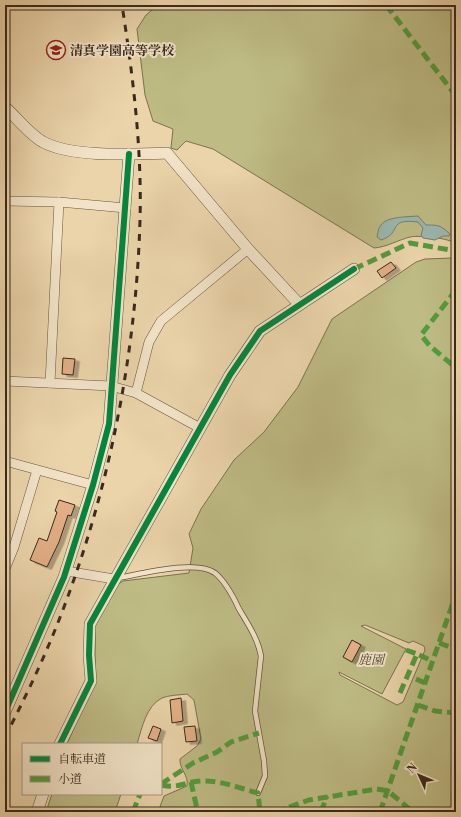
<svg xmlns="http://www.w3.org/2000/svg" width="461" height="817" font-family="'Libre Bodoni','Noto Serif JP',serif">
  <defs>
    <filter id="shadow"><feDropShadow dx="4.5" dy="2.5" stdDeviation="0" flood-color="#0004"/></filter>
  </defs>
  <rect width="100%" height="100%" fill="#ebd4aa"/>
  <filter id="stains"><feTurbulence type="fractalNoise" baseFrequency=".005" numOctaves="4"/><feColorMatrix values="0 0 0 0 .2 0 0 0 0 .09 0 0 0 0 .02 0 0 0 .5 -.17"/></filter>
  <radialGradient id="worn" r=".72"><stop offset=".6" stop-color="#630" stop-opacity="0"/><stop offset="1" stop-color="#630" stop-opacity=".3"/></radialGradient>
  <g fill="#bebb84" stroke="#7c7250" fill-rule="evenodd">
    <path d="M158 5H456V244C450 238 419 235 410 237 398 240 387 247 374 248L213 149 186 141 177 150 171 148 173 129 153 121 145 95 137 29 146 15Z"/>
    <path d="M452 258 456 261V271L452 280 456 286 452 301 456 305V812H158L164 796 187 786C189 775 179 769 180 759L197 746 201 739 194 700 187 694C180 695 169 695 162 698 146 706 142 728 137 744H67L95 680V625L117 585 123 581 189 573 193 548 189 534 201 509 234 460 264 432 298 387 332 319 416 262 425 259ZM365 625 409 643 413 641 424 646 425 650 403 702 397 705 340 675 339 672 382 694 406 649 361 626Z"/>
    <path d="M52 794H121L115 812H46Z"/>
  </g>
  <path fill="#9bb7b2" stroke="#747f76" d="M418 216 426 225C439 225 440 225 450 234L449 236H443L435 240 423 238 421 235 423 228 418 222C386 218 403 233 381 240L377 237C378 233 378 228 381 225 387 216 409 217 418 216Z"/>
  <g fill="#e4af86" stroke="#392a1c" filter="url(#shadow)">
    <path d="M391 262 396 268 382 278 377 271Z"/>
    <path d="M63 358 75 359 73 375 62 374Z"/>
    <path d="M59 500 75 505 71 516 68 515 59 542 47 567 30 560 39 538 47 541 57 512 55 511Z"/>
    <path d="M352 640 361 645 352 662 343 657Z"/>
    <path d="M181 698 183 721 172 723 170 700Z"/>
    <path d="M153 726 161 729 157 741 148 738Z"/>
    <path d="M195 726 197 741 186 742 184 727Z"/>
  </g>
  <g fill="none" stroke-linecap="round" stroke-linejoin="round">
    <g stroke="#665440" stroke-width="6">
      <path id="service" d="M118 578C141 574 196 559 215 573 226 582 233 596 239 609 248 624 258 639 261 656L255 711 264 761 265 776 258 793"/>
    </g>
    <g stroke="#665440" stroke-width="10">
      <g id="minor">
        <path d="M5 201 59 202 126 208"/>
        <path d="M5 381 111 386 136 393 200 428"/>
        <path d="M50 383 59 202"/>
        <path d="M136 393 149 342 161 321 248 249"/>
        <path d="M5 461 93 485"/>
        <path d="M5 569 14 547 37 470"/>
        <path d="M66 571 114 579"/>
      </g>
    </g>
    <g stroke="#665440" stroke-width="12">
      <g id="tertiary">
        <path d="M5 107C17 118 29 134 43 142 74 158 132 154 167 153L248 249 299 304"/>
        <path d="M5 712 64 577 93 485 109 424 129 154"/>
        <path d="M60 744 91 681 89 655 90 624 230 375 260 331 354 269"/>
        <path d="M37 812 43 794"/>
      </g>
    </g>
    <use href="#service" stroke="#f2e3c8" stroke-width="4.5"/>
    <use href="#minor" stroke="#f2e3c8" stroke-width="9"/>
    <use href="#tertiary" stroke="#f2e3c8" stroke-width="11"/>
    <path stroke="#392a1c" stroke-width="3" stroke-dasharray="7 7" stroke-linecap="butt" d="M5 737C23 702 40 667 55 630 107 501 136 359 140 220 142 149 133 76 122 5"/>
    <g stroke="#529c3e" stroke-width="5" stroke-dasharray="10 5" stroke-linecap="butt">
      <path d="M386 5 456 96"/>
      <path d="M354 269 410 243 456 251"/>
      <path d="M456 290 421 335 430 346 456 368"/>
      <path d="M439 643 456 649"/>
      <path d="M406 650 417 654"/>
      <path d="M416 679 425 683"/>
      <path d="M400 693 417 654 432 661"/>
      <path d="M418 705 435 711 456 713"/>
      <path d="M191 782 197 809"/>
      <path d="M161 784 193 763 217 752 231 742 259 733"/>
      <path d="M161 785C178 789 185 782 200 781 220 780 239 788 258 793L260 812"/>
      <path d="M133 812 140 794"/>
      <path d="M275 812 309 800 377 789 388 791 413 812"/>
      <path d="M321 812 327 796"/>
      <path d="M380 812 456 594"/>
    </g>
    <g stroke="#f2e3c8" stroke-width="8">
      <g id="cycleway">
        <path d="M5 712 64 577 93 485 109 424 129 154"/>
        <path d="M60 744 91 681 89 655 90 624 230 375 260 331 354 269"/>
      </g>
    </g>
    <use href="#cycleway" stroke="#00873e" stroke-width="6"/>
  </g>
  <defs>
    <g id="school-ring" transform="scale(1)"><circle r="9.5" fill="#f2e3c8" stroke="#8f2418" stroke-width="1.5"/><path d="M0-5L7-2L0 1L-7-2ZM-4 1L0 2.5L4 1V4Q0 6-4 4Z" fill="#8f2418"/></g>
  </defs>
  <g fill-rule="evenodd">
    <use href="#school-ring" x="56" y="50"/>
  </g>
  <g text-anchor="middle" stroke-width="4" stroke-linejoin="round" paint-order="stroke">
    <g font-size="13" font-weight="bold" fill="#392a1c" stroke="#f2e3c8" text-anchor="start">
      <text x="70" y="55">清真学園高等学校</text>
    </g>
    <g font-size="13" font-style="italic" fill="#544731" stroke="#f2e3c8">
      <text x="371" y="664">鹿園</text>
    </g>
  </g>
  <rect width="461" height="817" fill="none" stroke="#ebd4aa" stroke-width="20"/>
  <rect x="6" y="6" width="449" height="805" fill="none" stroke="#392a1c" stroke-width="2"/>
  <rect x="10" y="10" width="441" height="797" fill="none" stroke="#392a1c"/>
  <rect x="22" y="743" width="140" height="52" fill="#f2e3c8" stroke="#a89983"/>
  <rect x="30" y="756" width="20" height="6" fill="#00873e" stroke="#a89983"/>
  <text x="58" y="763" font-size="12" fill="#392a1c">自転車道</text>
  <rect x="30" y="776" width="20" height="6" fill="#529c3e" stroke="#a89983"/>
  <text x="58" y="783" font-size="12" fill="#392a1c">小道</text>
  <g transform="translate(419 775) rotate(314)" stroke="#f2e3c8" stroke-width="3" paint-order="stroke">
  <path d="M0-3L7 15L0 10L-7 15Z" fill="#392a1c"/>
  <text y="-6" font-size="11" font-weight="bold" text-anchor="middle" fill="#392a1c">N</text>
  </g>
  <rect width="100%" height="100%" filter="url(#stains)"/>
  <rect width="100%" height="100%" fill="url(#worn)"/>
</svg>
